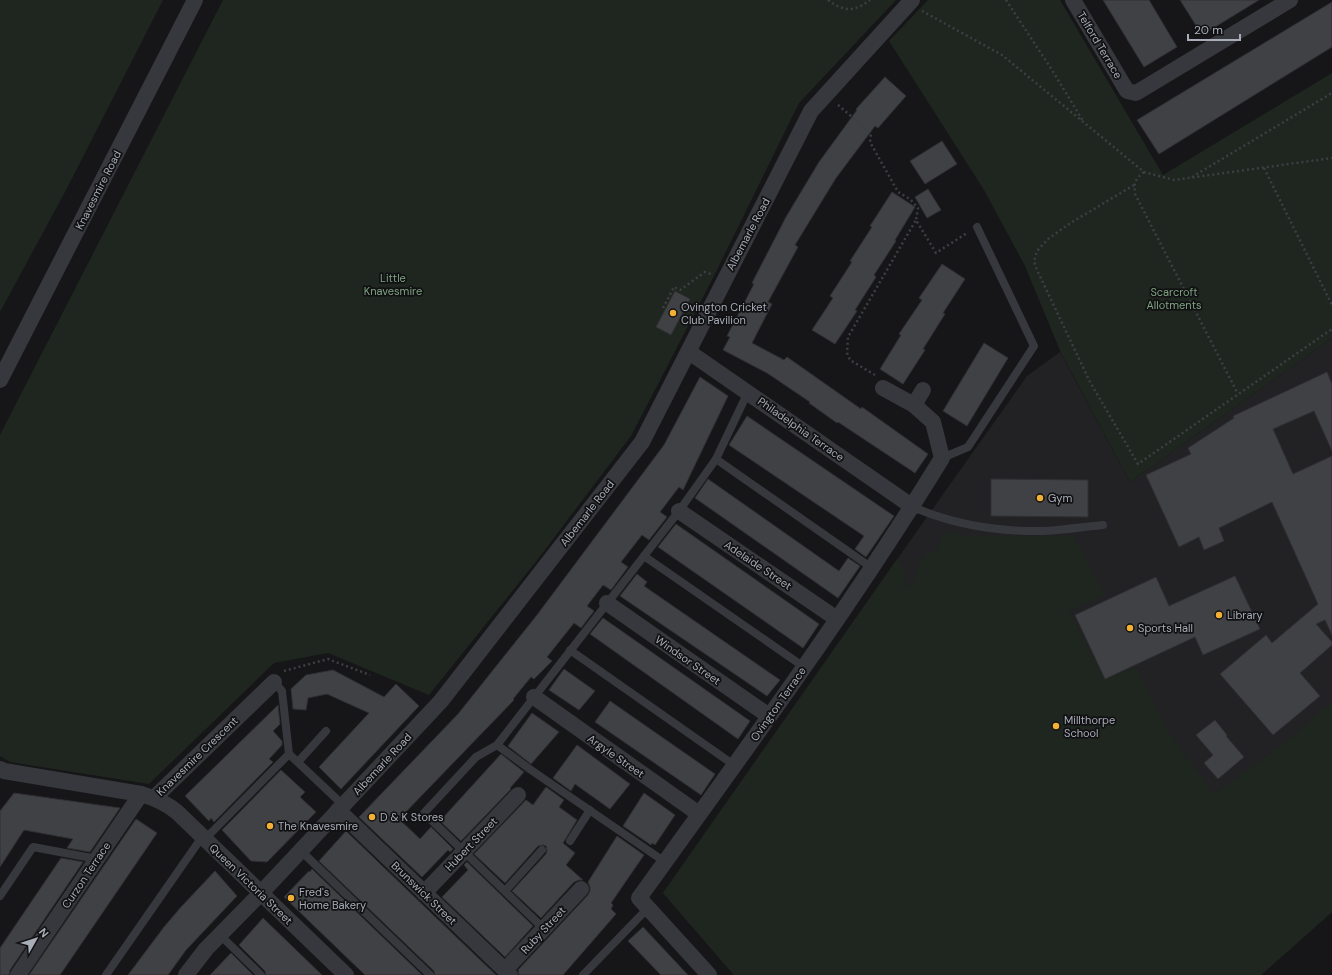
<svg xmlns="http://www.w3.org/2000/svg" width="1332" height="975" font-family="'DM Sans',sans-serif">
  <rect width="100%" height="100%" fill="#161618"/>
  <path fill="#222225" d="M1332 338V912L1261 975H734L663 893 929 514 1027 376 1060 352 1130 482Z"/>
  <g fill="#1e261f">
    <path d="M0 0H163L65 192 0 312Z"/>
    <path d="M223 0H896L799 103 714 276 631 436 538 559 429 695 328 653 274 663 149 784 10 762 0 756V435Z"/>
    <path d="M928 0H1060L1163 175 1332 73V338L1130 482 1061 353 1025 266 984 190 889 41Z"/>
    <path d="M951 531 964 536H1073L1105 594 1069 611 1105 679 1137 667 1165 727 1214 794 1288 740 1332 702V912L1261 975H734L663 893 897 559 903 568 906 578 905 587 915 580 919 563 926 554 938 550 941 538Z"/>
  </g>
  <g fill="#404145" stroke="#303034">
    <path d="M1103 0H1149L1177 47 1144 67Z"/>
    <path d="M1180 0H1259L1202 35Z"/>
    <path d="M1332 2V47L1159 154 1137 120Z"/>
    <path d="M885 77 906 96 878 128 875 126 836 178 795 245 798 247 768 302 772 304 752 343 784 360 787 357 861 409 862 407 928 454 915 473 838 422 837 423 809 403 810 402 767 373 723 350 730 337 727 336 754 284 752 283 786 217 819 162 857 110 856 109Z"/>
    <path d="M942 141 957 164 925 184 910 161Z"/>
    <path d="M928 189 941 210 927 218 915 197Z"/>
    <path d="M892 192 915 207 895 240 896 241 874 275 876 277 855 310 857 311 835 344 812 330 833 298 830 296 852 262 850 261 872 227 870 226Z"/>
    <path d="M942 264 965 279 943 313 945 314 923 349 925 350 903 384 880 369 901 335 899 334 922 300 919 298Z"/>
    <path d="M675 291 690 299 671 335 656 327Z"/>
    <path d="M984 343 1008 358 967 426 943 411Z"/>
    <path d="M1327 372 1332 384V451L1314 411 1273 429 1293 474 1332 456V635L1325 620 1316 624 1332 642V645L1300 673 1320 696 1273 735 1220 674 1266 635 1272 643 1318 604 1272 502 1219 528 1224 541 1204 550 1199 537 1179 547 1146 475 1191 454 1188 448 1234 418 1233 416Z"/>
    <path d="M700 377 728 396 683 490 679 487 660 512 667 517 649 540 642 535 621 562 628 567 611 590 603 585 587 606 594 611 581 628 574 623 547 657 552 661 534 679 531 677 513 699 514 700 399 819 420 839 431 827 453 849 450 852 448 850 422 877 359 817 458 714 537 615 664 445Z"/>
    <path d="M747 416 894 516 866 557 855 549 864 536 729 445Z"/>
    <path d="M708 479 839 571 848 558 860 566 838 598 695 498Z"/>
    <path d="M991 479 1088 480V517L991 516Z"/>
    <path d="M676 524 819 624 803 648 658 547Z"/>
    <path d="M637 574 647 582 644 586 780 680 767 696 620 596Z"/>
    <path d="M1235 576 1260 629 1203 655 1195 637 1105 679 1075 615 1156 577 1169 606Z"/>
    <path d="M603 618 750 721 738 739 590 634Z"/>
    <path d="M564 669 595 691 579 710 549 690Z"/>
    <path d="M333 670 384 697 396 684 419 706 341 789 319 767 369 713 327 694 308 698 306 710 293 709 291 689 306 675Z"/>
    <path d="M610 701 715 774 701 795 595 722Z"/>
    <path d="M278 705 280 724 273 731 282 741V745L269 759 273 762 214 822 211 818 209 821 185 796Z"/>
    <path d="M532 713 559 732 531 764 508 746Z"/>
    <path d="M1215 720 1227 735 1226 736 1244 757 1218 779 1204 763 1213 755 1196 735Z"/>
    <path d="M577 745 630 784 610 809 575 784 571 791 553 778Z"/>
    <path d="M501 754 524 772 510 788 511 789 461 841 440 821Z"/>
    <path d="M281 770 305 792 300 797 316 812 267 862 251 861 222 830Z"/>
    <path d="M546 787 564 800 559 807 577 820 563 843 575 853 566 865 583 880H579L574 882 541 918 512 891 546 854 547 851 546 846 543 845 538 846 505 883 474 854 526 800 533 805Z"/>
    <path d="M14 793 120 808 90 852 67 848 73 839 24 830 0 867V811Z"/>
    <path d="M644 793 675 815 655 845 652 843 651 845 623 826Z"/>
    <path d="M136 819 157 833 60 975H29Z"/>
    <path d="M346 831 429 911 496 975H435L434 971 319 861Z"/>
    <path d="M617 836 644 855 611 903 613 905 611 909 616 914 563 975H519L518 970 588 895 590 891V887L588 882Z"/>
    <path d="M61 858 83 862 10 970 9 975H0V948Z"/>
    <path d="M467 862 533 926 505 957 442 897 468 870 464 865Z"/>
    <path d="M312 869 422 975H365L284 897 309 871 310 872Z"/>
    <path d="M215 871 237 896 186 950 168 975H128L164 927 181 907Z"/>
    <path d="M263 918 322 975H266L265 971 239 945Z"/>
    <path d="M643 927 688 975H661L628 941Z"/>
    <path d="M231 953 253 975H210Z"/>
  </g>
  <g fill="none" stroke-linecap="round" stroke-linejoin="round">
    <g stroke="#3d3f44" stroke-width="2.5" stroke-dasharray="2 3" stroke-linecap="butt">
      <path d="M828 0C844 12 854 12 870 0"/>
      <path d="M1006 0 1052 70 1083 121"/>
      <path d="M922 11 1002 55 1144 172 1174 180 1332 158"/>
      <path d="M838 105 871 133 870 142 898 192 910 199 918 208 916 220"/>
      <path d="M1264 168 1332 305"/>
      <path d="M1144 172C1135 179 1134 183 1135 194L1238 394"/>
      <path d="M1192 177 1332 93"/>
      <path d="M1134 185 1069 224 1048 239 1037 251 1034 261 1037 270 1090 382 1138 464 1332 329"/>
      <path d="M663 308 674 287 680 290 705 272 711 274"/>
      <path d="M875 375 850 360 847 353 848 337 916 220 936 253 967 233"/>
      <path d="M284 671 328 659 370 675"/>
    </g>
    <g stroke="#37383d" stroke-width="8">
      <path d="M942 458 968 447 1034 346 977 227"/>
      <path d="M716 459 872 568"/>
      <path d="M913 507C955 525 999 532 1044 531 1064 530 1083 527 1103 525"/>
      <path d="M644 556 804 667"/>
      <path d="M570 650 734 765"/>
      <path d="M274 682 282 691 289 754 343 805"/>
      <path d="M497 745 531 770 665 862"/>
      <path d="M298 762 326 731"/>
      <path d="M205 839 289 754"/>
      <path d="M570 841 590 810"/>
      <path d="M300 850 430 975"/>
      <path d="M505 891 542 850"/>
      <path d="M0 896 33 847 97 859"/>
      <path d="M544 929 424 813 476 757 497 745 679 511 716 459 748 392"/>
      <path d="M220 935 261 975"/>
      <path d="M106 975 202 837"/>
      <path d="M583 975 648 908"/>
    </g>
    <g stroke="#37383d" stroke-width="16">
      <path d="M1073 0 1127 91 1136 93 1290 0"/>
      <path d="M689 352 913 507"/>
      <path d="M0 380 195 0"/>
      <path d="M914 405 923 390"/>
      <path d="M679 511 837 619"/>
      <path d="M607 603 769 716"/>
      <path d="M534 697 699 814"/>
      <path d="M0 769 4 771 141 794C155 798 166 803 177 812L346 975"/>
      <path d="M154 798 274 682"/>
      <path d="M338 810 510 975"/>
      <path d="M424 893 518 795"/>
      <path d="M505 970 581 889"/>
      <path d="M18 975 141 794"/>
      <path d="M186 975 206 949 261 893 441 701 642 442 811 111 912 0"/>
      <path d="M709 975 639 898C743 753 849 610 942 458L933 422 914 405 883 388"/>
    </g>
  </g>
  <g fill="#f2b134" stroke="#111113" stroke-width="1.5">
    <circle cx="673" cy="313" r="4"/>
    <circle cx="1040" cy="498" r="4"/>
    <circle cx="1219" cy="615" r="4"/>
    <circle cx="1130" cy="628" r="4"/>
    <circle cx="1056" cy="726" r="4"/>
    <circle cx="372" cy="817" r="4"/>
    <circle cx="270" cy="826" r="4"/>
    <circle cx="291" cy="898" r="4"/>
  </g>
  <g text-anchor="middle" stroke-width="3.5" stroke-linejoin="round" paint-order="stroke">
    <g font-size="11" fill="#a8adb8" stroke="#111113">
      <text transform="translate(1100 45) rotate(59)" y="4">Telford Terrace</text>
      <text transform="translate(98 190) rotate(-63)" y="4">Knavesmire Road</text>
      <text transform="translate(748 234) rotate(-62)" y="4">Albemarle Road</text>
      <text transform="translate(801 429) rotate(35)" y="4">Philadelphia Terrace</text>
      <text transform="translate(587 513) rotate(-52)" y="4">Albemarle Road</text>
      <text transform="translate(758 565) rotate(34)" y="4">Adelaide Street</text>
      <text transform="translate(688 660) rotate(35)" y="4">Windsor Street</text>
      <text transform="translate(778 704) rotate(-55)" y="4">Ovington Terrace</text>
      <text transform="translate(197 756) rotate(-44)" y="4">Knavesmire Crescent</text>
      <text transform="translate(616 756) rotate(35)" y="4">Argyle Street</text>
      <text transform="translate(382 764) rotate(-47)" y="4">Albemarle Road</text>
      <text transform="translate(471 844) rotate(-46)" y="4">Hubert Street</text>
      <text transform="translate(86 875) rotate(-56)" y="4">Curzon Terrace</text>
      <text transform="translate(251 884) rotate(44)" y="4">Queen Victoria Street</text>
      <text transform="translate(424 893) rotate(44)" y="4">Brunswick Street</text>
      <text transform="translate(543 930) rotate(-47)" y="4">Ruby Street</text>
    </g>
    <g font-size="11" fill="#7fa381" stroke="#111113">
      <text x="393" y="282">Little<tspan x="393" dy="13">Knavesmire</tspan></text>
      <text x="1174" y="296">Scarcroft<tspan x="1174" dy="13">Allotments</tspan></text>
    </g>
    <g font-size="11" fill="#a8adb8" stroke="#111113" text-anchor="start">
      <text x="681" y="311">Ovington Cricket<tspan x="681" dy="13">Club Pavilion</tspan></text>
      <text x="1048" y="502">Gym</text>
      <text x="1227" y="619">Library</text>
      <text x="1138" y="632">Sports Hall</text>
      <text x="1064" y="724">Millthorpe<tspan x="1064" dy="13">School</tspan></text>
      <text x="380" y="821">D &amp; K Stores</text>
      <text x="278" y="830">The Knavesmire</text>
      <text x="299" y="896">Fred's<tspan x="299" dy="13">Home Bakery</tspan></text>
    </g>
  </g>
  <g transform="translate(36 939) rotate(51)" stroke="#111113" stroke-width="3" paint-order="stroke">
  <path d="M0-3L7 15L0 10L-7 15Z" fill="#a8adb8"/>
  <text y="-6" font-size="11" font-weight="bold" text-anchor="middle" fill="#a8adb8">N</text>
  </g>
  <path d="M1188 34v6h52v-6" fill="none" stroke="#a8adb8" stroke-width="2"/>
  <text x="1194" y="34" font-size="12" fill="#a8adb8" stroke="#111113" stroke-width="3" paint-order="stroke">20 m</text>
</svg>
